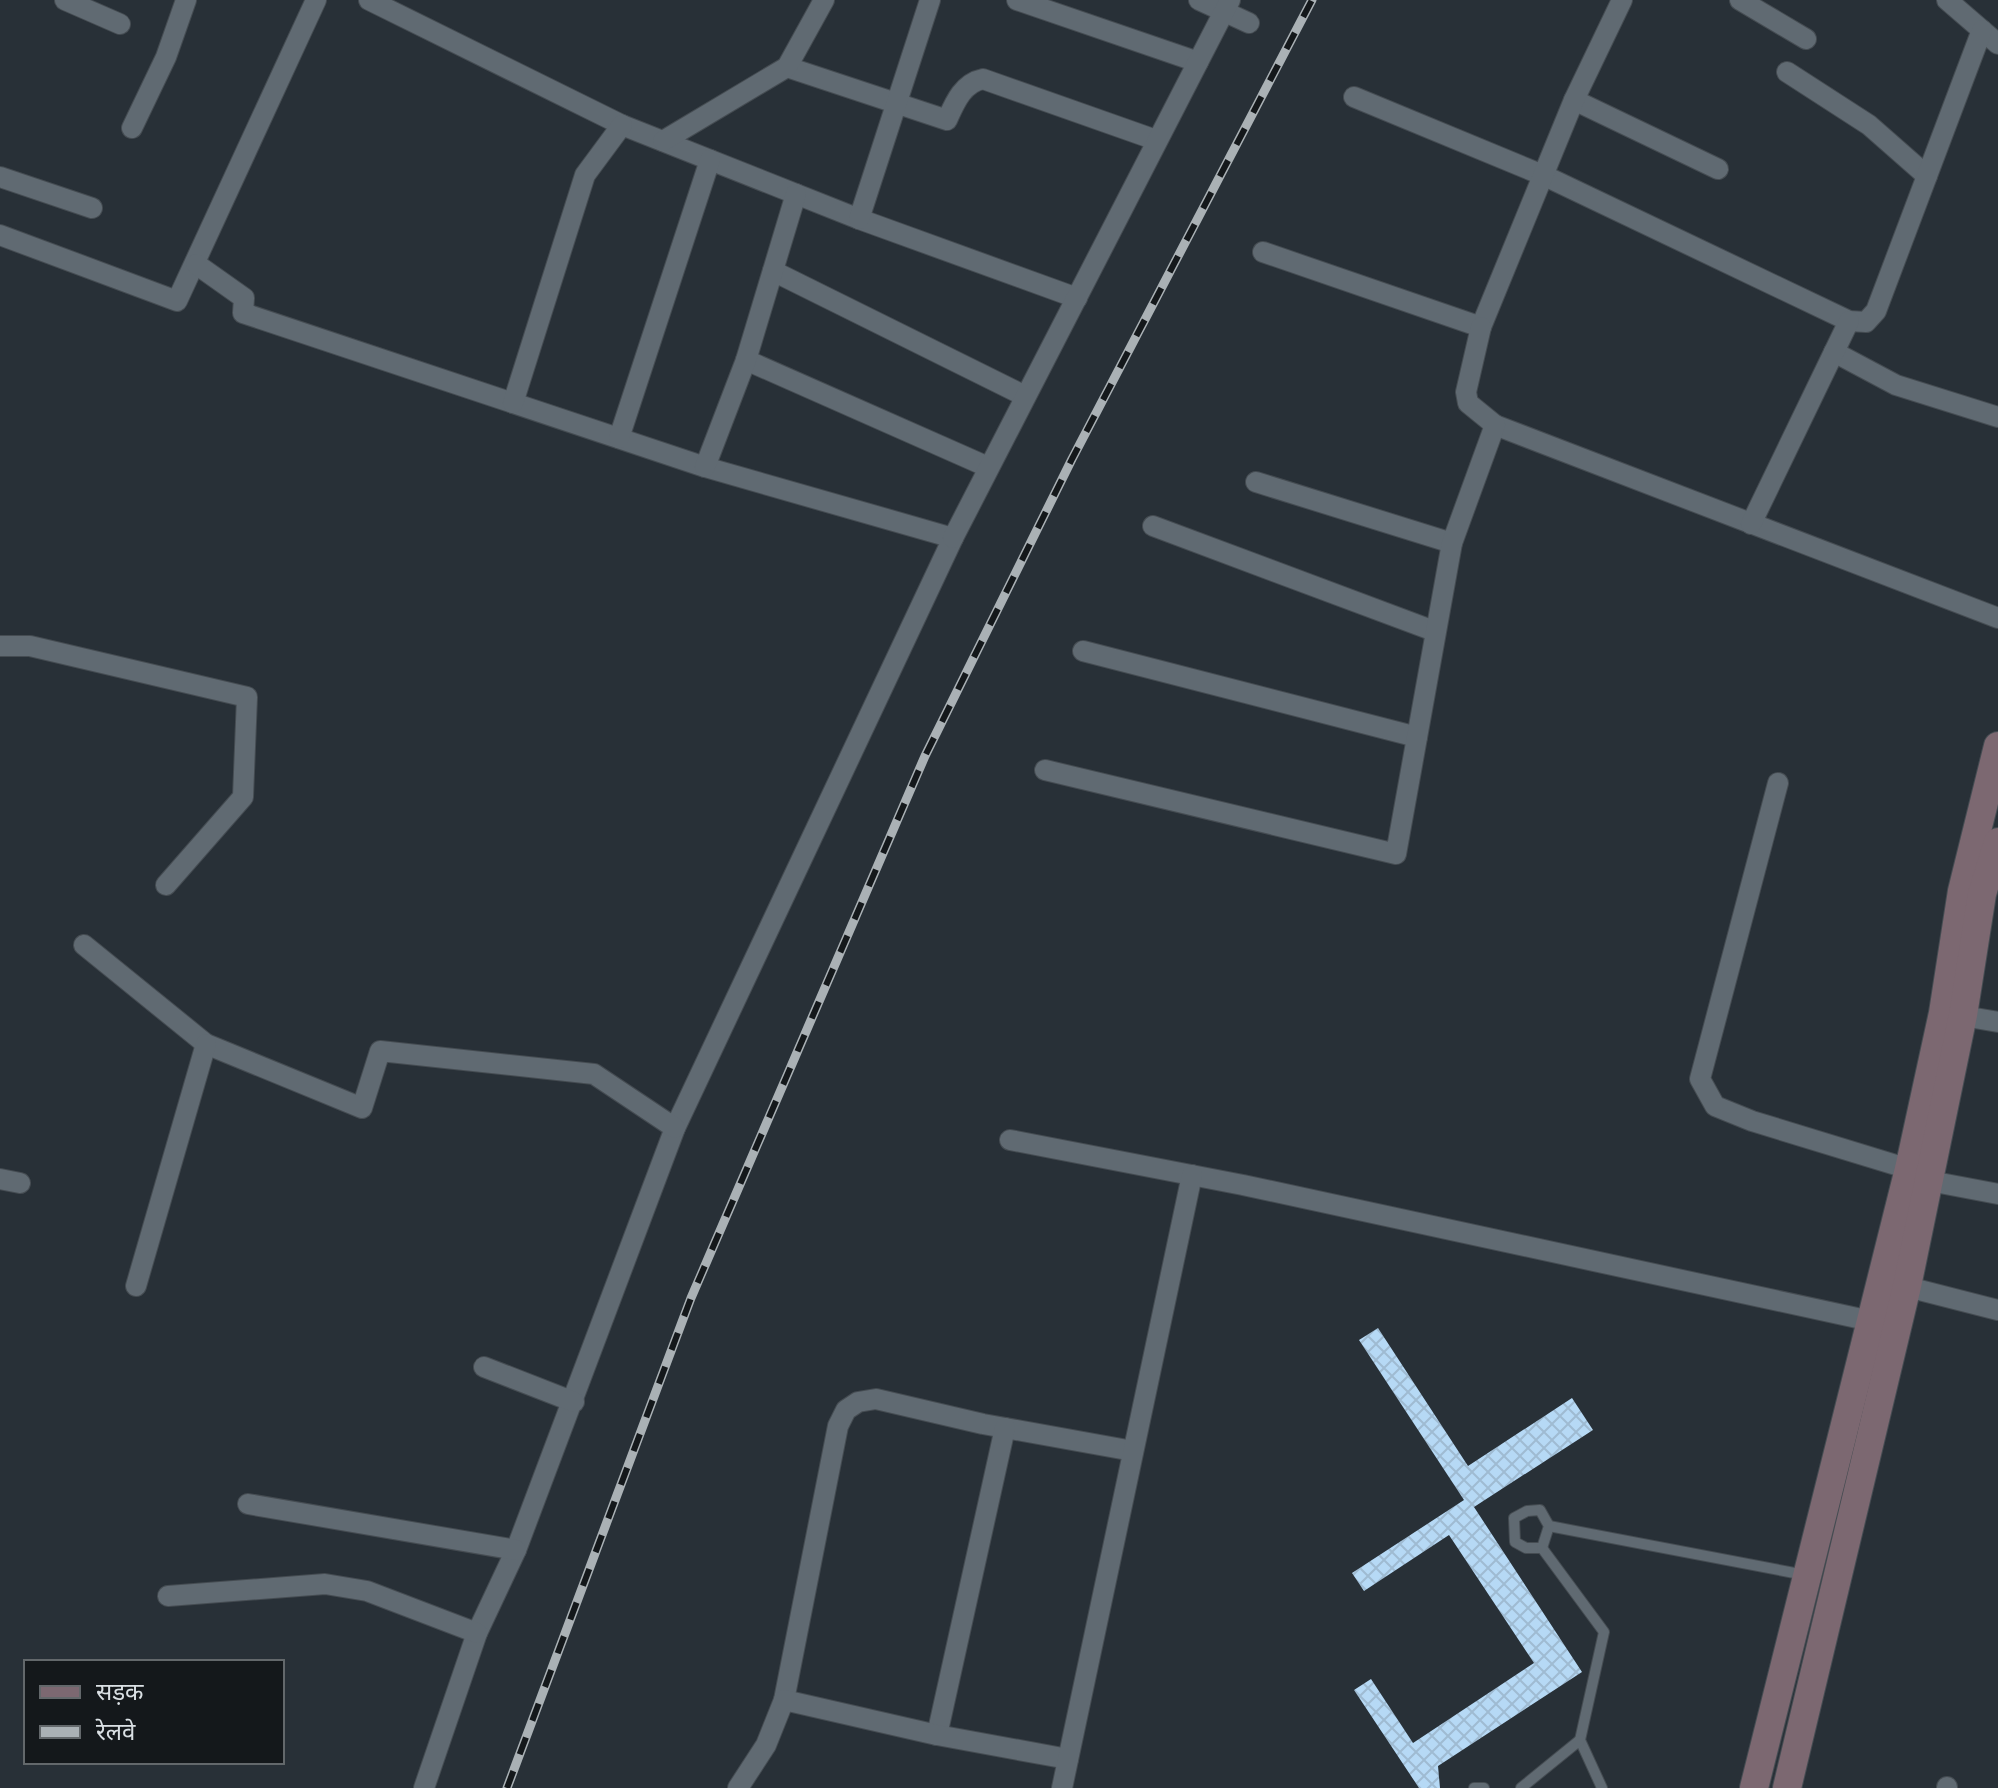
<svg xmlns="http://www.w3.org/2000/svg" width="1998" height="1788" font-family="Literata,'Noto Sans Devanagari',serif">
  <defs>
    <pattern id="building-cross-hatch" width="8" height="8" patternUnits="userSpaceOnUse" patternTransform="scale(2)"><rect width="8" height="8" fill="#b6d9f5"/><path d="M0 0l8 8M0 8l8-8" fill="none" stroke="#9fbbd2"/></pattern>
  </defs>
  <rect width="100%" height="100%" fill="#283037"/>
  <path fill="url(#building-cross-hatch)" d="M1378 1328 1468 1466 1572 1398 1593 1430 1474 1507 1582 1672 1438 1766 1440 1788H1419L1354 1690 1371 1679 1413 1743 1534 1663 1449 1535 1364 1591 1352 1573 1464 1500 1359 1340Z"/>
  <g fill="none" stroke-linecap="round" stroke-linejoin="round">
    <g stroke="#454c52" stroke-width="12">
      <g id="service">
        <path d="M1540 1510 1549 1526 1542 1548H1526L1515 1542 1514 1518 1527 1511Z"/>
        <path d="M1549 1526 1805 1575"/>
        <path d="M1542 1548 1604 1632 1580 1740 1602 1788"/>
        <path d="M1474 1788H1484"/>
        <path d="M1521 1788 1580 1740"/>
      </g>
    </g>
    <g stroke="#454c52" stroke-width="22">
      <g id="minor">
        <path d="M65 0 120 24"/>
        <path d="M369 0 622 125 859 219 1077 298"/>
        <path d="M1017 0 1198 62"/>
        <path d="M1199 0 1249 23"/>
        <path d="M1740 0 1806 39"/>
        <path d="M1947 0 1998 44"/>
        <path d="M787 67 947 120C955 102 963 83 983 79L1156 140"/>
        <path d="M1787 72 1869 125 1927 176"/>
        <path d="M1354 97 1545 176 1849 321 1866 322 1876 311 1982 30"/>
        <path d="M1574 100 1718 169"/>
        <path d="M132 128 166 57 186 0"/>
        <path d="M663 141 787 67 824 0"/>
        <path d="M0 177 92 208"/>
        <path d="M859 219 930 0"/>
        <path d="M0 235 177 301 316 0"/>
        <path d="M1263 252 1481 327 1574 100 1622 0"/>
        <path d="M196 264 244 298 243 313 705 467 953 538 675 1128 516 1550 477 1633 424 1788"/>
        <path d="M773 271 1025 396"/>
        <path d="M1834 352 1896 385 1998 417"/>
        <path d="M746 360 988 467"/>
        <path d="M513 403 585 175 622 125"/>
        <path d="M1495 425 1998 618"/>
        <path d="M619 438 710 160"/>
        <path d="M705 467 746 360 796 194"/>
        <path d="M1256 482 1452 543"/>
        <path d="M1751 524 1849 321"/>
        <path d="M1153 526 1434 631"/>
        <path d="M953 538 1230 0"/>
        <path d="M0 646H30L247 697 243 797 166 885"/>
        <path d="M1083 651 1417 737"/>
        <path d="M1045 770 1396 854 1452 543 1495 425 1468 403 1466 392 1481 327"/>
        <path d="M1778 783 1700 1079 1715 1106 1752 1121 1909 1169"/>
        <path d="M84 945 206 1044 362 1108 380 1051 594 1074 675 1128"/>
        <path d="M1951 1014 1998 1022"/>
        <path d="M1010 1140 1243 1185 1871 1321"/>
        <path d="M0 1179 20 1183"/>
        <path d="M1919 1179 1998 1194"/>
        <path d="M1896 1284 1998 1310"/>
        <path d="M136 1286 206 1044"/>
        <path d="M484 1367 574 1402"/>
        <path d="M248 1504 516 1550"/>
        <path d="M168 1596 325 1584 367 1591 477 1633"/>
        <path d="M784 1700 838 1426 846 1410 858 1402 876 1399 983 1424 1133 1451"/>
        <path d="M937 1735 1005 1428"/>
        <path d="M1947 1787V1788"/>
        <path d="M738 1788 766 1745 784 1700 937 1735 1068 1759"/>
        <path d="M1062 1788 1192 1175"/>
      </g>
    </g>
    <g stroke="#454c52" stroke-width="30">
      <g id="secondary">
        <path d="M1754 1788 1909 1169 1943 1013 1962 891 1998 746"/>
        <path d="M1787 1788 1907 1286 1963 1015 1982 894 1998 842"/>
      </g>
    </g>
    <use href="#service" stroke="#606a72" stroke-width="10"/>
    <use href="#minor" stroke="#606a72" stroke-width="20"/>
    <use href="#secondary" stroke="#7c6871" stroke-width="28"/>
    <g stroke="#aab1b5" stroke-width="9">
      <path id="rail" d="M507 1788 691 1298 925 756 1072 459 1312 0"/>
    </g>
    <use href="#rail" stroke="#14181b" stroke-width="6" stroke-dasharray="18" stroke-linecap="butt"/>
  </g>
  <rect x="24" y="1660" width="260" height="104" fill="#14181b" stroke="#63686b" stroke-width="2"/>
  <rect x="40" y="1686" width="40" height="12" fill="#7c6871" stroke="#63686b" stroke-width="2"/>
  <text x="96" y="1700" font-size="24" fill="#dae0e4">सड़क</text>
  <rect x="40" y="1726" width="40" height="12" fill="#aab1b5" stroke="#63686b" stroke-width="2"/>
  <text x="96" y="1740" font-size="24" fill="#dae0e4">रेलवे</text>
</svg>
